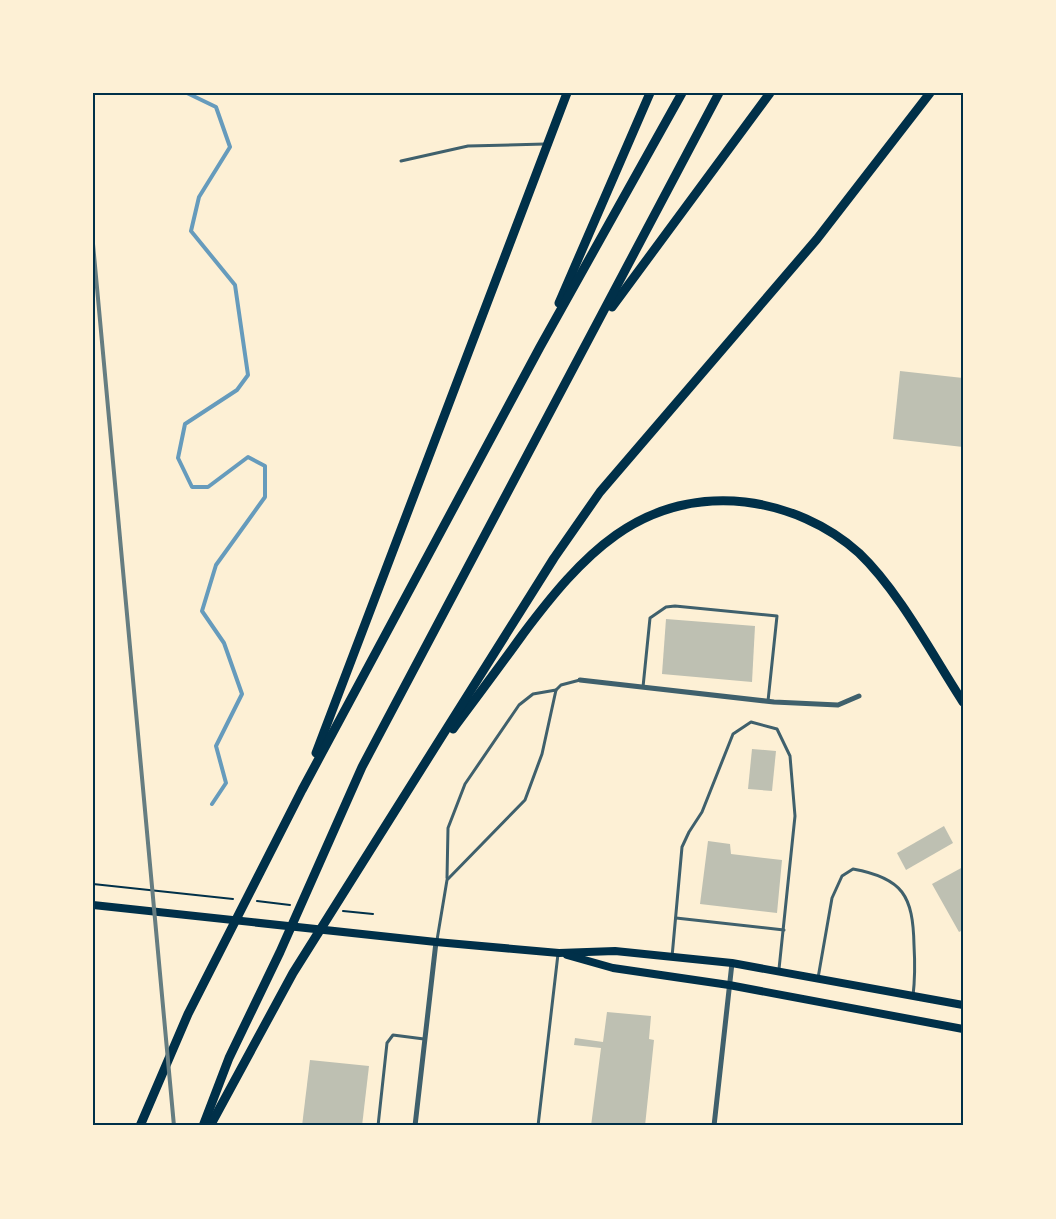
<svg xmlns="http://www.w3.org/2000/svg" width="1056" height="1219" font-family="Jost,sans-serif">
  <rect width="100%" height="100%" fill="#fdf0d5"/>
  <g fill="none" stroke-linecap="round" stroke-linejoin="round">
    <path stroke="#669bbc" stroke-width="4" d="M187 93 216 107 230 147 199 197 191 231 235 285 248 375 237 390 185 424 178 458 192 487H208L248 457 265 466V497L216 565 202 611 224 643 242 694 216 746 226 783 212 804"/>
  </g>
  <g fill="#bec0b2">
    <path d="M900 371 963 378V447L893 439Z"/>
    <path d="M666 619 755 626 752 682 662 674Z"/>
    <path d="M752 749 776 751 772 791 748 789Z"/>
    <path d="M944 826 953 843 906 870 897 853Z"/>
    <path d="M708 841 730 844 731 854 782 860 777 913 700 904Z"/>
    <path d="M963 867V930L959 932 932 884Z"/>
    <path d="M607 1012 651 1016 649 1039 654 1040 645 1126H591L601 1048 574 1045 575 1038 603 1042Z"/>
    <path d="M310 1060 369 1066 362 1126H302Z"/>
  </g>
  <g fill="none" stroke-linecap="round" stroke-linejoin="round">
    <g stroke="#003049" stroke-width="2">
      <path d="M93 884 233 899"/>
      <path d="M257 901 290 905"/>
      <path d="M343 911 373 914"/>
    </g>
    <g stroke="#3f606c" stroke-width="3">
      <path d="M401 161 468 146 545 144"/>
      <path d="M643 687 650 618 666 607 675 606 777 616 768 701"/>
      <path d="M447 878 448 828 465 784 519 705 533 694 556 690"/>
      <path d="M676 918 784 930"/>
      <path d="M437 940 447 880 525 800 542 754 556 690 561 685 580 680"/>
      <path d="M672 957 682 847 689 832 702 812 733 734 751 722 777 729 790 756 795 816 779 969"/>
      <path d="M818 978 832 898 842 876 853 869C903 878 913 896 914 945 915 962 915 979 913 996"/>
      <path d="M378 1126 387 1043 393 1035 424 1039"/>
      <path d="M538 1126 558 954"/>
    </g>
    <g stroke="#3f606c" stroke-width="5">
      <path d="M580 680 774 702 838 705 859 696"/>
      <path d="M415 1126 436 942"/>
      <path d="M714 1126 732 963"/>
    </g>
    <g stroke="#003049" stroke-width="8">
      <path d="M93 905 436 942 559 953 615 951 732 963 963 1005"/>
      <path d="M567 955 613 968 729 985 963 1029"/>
    </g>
    <g stroke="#003049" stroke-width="9">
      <path d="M559 303 650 93"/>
      <path d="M612 307 770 93"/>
      <path d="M453 729C476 698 500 666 523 634 581 557 639 491 745 502 787 507 828 525 859 553 899 591 933 656 963 702"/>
      <path d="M316 753 567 93"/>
      <path d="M140 1126 188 1014 302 790 540 347 682 93"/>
      <path d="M203 1126 229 1058 280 952 362 767 719 93"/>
      <path d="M210 1126 293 973 554 558 600 492 817 239 930 93"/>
    </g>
    <path stroke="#657d81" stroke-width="4" d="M93 244 174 1126"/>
  </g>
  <rect width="1056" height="1219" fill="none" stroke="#fdf0d5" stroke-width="189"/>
  <rect x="94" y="94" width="868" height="1030" fill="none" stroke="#003049" stroke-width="2"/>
</svg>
